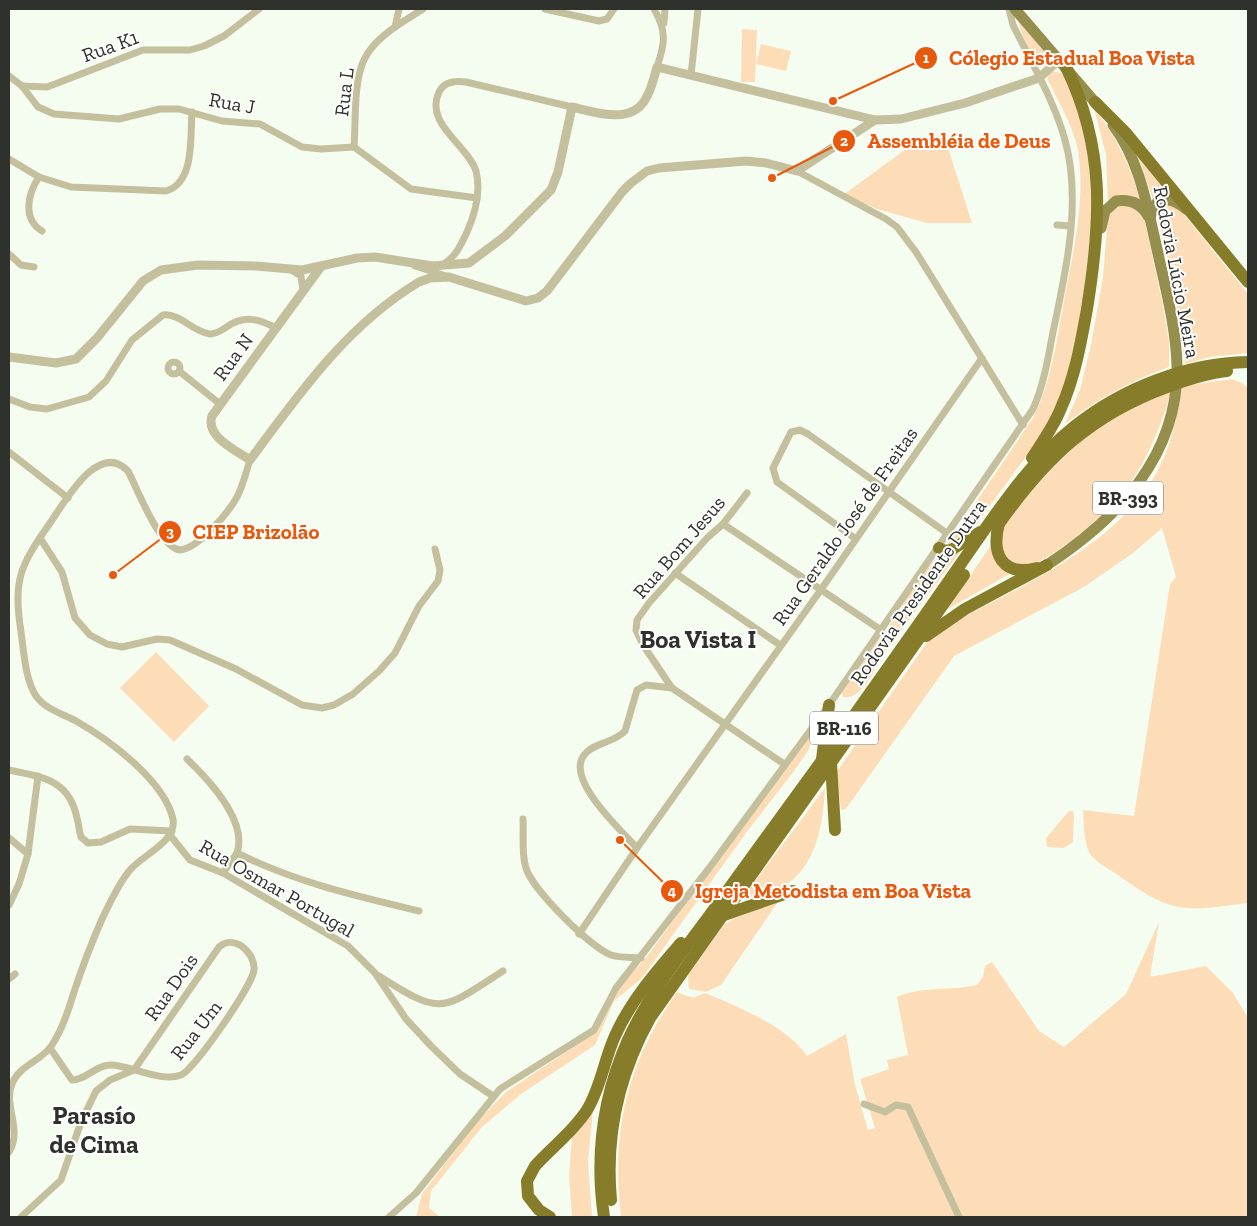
<svg xmlns="http://www.w3.org/2000/svg" width="1257" height="1226" font-family="'Zilla Slab',serif">
  <rect width="100%" height="100%" fill="#f5fdf1"/>
  <g fill="#fdddb8">
    <path d="M1017 18C1026 28 1054 53 1044 66L1037 65 1024 40Z"/>
    <path d="M742 29 757 30 755 82H741Z"/>
    <path d="M761 44 791 51 786 71 756 64Z"/>
    <path d="M1051 71 1061 73 1065 78 1084 121 1094 199 1082 315 1063 396 1034 446 971 531 947 545 1033 418C1051 383 1057 340 1064 301 1073 252 1086 201 1078 151 1073 124 1058 102 1047 78Z"/>
    <path d="M1094 108C1117 138 1131 167 1141 203H1108L1106 155Z"/>
    <path d="M913 144 948 148 972 223H927L877 209 843 195Z"/>
    <path d="M1138 156 1162 187 1179 201 1154 202Z"/>
    <path d="M1163 204 1178 207 1248 294V353L1210 357 1185 364 1173 282 1157 215Z"/>
    <path d="M1119 205H1131L1144 216 1163 306 1169 343V367C1129 382 1099 398 1065 424L1080 390 1091 345 1103 277 1108 216Z"/>
    <path d="M1232 379 1242 383 1248 388V903C1187 911 1174 915 1122 878 1113 871 1098 864 1091 855 1083 844 1084 822 1083 810L1134 816 1170 584 1176 577 1162 528 1133 553 1084 587 954 656 846 809 841 810 837 775 838 770 928 641 937 631C1012 590 1116 549 1158 470 1172 444 1177 415 1182 386Z"/>
    <path d="M1171 392C1152 457 1125 505 1068 543 1058 550 1036 566 1024 566 1018 566 1011 563 1005 561L999 530C1047 473 1095 412 1171 392Z"/>
    <path d="M965 545 879 660C874 672 860 701 843 697L841 691 901 610C907 594 921 572 934 561 943 554 955 549 965 545Z"/>
    <path d="M991 545 1011 573 948 609Z"/>
    <path d="M156 652 209 706 174 742 120 688Z"/>
    <path d="M819 721 808 751 794 771 746 833 642 978 614 1001 595 1045 521 1094 482 1127 431 1191 429 1208 440 1217H416L422 1194 475 1124 506 1092 590 1036 623 982 646 958Z"/>
    <path d="M825 788C823 823 817 868 782 887 769 893 755 896 741 900Z"/>
    <path d="M1069 811H1073L1074 815 1073 842 1064 848 1047 847 1046 838Z"/>
    <path d="M778 902 721 985 706 992 689 989 688 975 724 925 733 919Z"/>
    <path d="M1159 922 1150 977 1206 966 1233 993 1248 1018V1217H621C611 1131 627 1063 677 992L693 998 705 993C737 1006 788 1027 807 1056L846 1034 855 1085 868 1130 875 1128 860 1079 889 1069 887 1060 908 1055 897 997C923 986 950 991 977 985L983 977 985 966 992 962 1039 1031 1064 1047 1126 994Z"/>
    <path d="M593 1110 588 1162 592 1217H572L569 1176 572 1136Z"/>
  </g>
  <g fill="none" stroke-linecap="round" stroke-linejoin="round">
    <g stroke="#c4c09e" stroke-width="7">
      <path d="M545 9 599 21 607 19 614 9"/>
      <path d="M654 9C667 31 665 43 657 67"/>
      <path d="M664 23 665 9"/>
      <path d="M395 27 399 9"/>
      <path d="M691 75 698 9"/>
      <path d="M9 76 22 86 38 107 54 114 119 119 160 109H179L222 121 260 124 302 147 321 149 354 147 411 189 477 198"/>
      <path d="M22 86 47 87 55 84 143 50H190L204 46 224 36 259 9"/>
      <path d="M354 147C356 122 353 80 365 58 376 36 403 22 423 9"/>
      <path d="M9 159 39 177 71 187 166 191C195 183 190 137 192 112"/>
      <path d="M797 171 886 219 897 227 916 252 1023 425"/>
      <path d="M39 177C28 193 22 219 42 231"/>
      <path d="M1057 225 1070 226"/>
      <path d="M9 254 21 265 34 267"/>
      <path d="M442 265C455 258 461 245 467 232 475 214 481 191 476 171 467 144 424 124 439 92 444 81 456 81 466 82L572 107"/>
      <path d="M415 266 446 276"/>
      <path d="M293 271 301 276 303 291"/>
      <circle cx="174" cy="368" r="6"/>
      <path d="M179 371 220 404"/>
      <path d="M9 399 30 407 47 409 89 397 106 381 132 340 163 315C180 313 193 332 210 334 216 334 220 331 225 328 243 315 257 318 276 328"/>
      <path d="M9 452 68 498"/>
      <path d="M747 493 723 524 708 537 649 603 637 620 636 630 643 645 672 688 784 764"/>
      <path d="M723 524 881 630"/>
      <path d="M40 538 62 572 75 618 90 635 107 644 122 647 157 639 170 640 236 669 302 705 322 708 334 705 353 694 379 671 395 653 419 606 438 581 440 570 435 549"/>
      <path d="M856 539 777 482 773 468 791 432 800 430 808 434 948 534"/>
      <path d="M675 573 780 645"/>
      <path d="M187 759C208 779 248 821 237 853"/>
      <path d="M9 770C42 777 69 779 77 818 79 824 79 831 81 837L88 843 101 842 130 829 172 831"/>
      <path d="M523 819C524 835 521 853 526 868 532 889 590 947 611 955 620 958 631 957 641 958"/>
      <path d="M170 835 190 860 223 873 348 946 375 973 406 1019 431 1046 460 1074 493 1096"/>
      <path d="M9 838 28 854 19 884 9 905"/>
      <path d="M637 848C622 831 563 778 585 754 595 742 614 743 625 731L637 690 646 685 672 688"/>
      <path d="M28 854 38 776"/>
      <path d="M223 873 237 853C295 882 356 896 419 911"/>
      <path d="M579 934 637 848 820 591 982 358"/>
      <path d="M379 976C443 1017 442 1010 503 971"/>
      <path d="M9 979 15 974"/>
      <path d="M864 1104 885 1112 896 1105 908 1107 959 1217"/>
      <path d="M9 1152C23 1130 3 1106 12 1084 19 1065 42 1061 52 1045 63 1028 69 1008 75 989 83 965 92 942 102 919 110 903 118 884 130 870 142 855 177 842 173 819 164 780 108 739 76 721 63 714 45 709 36 696 25 679 24 652 21 632 13 579 20 566 50 523 65 502 98 440 128 471 138 490 159 547 180 550 199 548 228 513 237 497 243 486 246 472 250 460"/>
      <path d="M21 1217 61 1180 81 1122 96 1091 110 1080 134 1070 219 947C226 941 232 941 240 945 248 950 255 960 254 970 252 986 194 1070 181 1075 161 1083 131 1065 110 1065 96 1065 86 1080 72 1080L50 1048"/>
      <path d="M389 1217 416 1193 500 1089 594 1030 616 988 710 867 829 705 1033 409C1044 384 1048 358 1053 332 1066 271 1082 201 1065 140 1054 100 1031 62 1013 25L1009 9"/>
    </g>
    <g stroke="#c4c09e" stroke-width="9">
      <path d="M320 268 212 416C205 437 236 450 250 460 299 394 347 325 419 282L430 278 449 277 526 301 538 298 547 291 622 192 631 183 647 171 659 168 746 161 766 163 797 171 875 120"/>
      <path d="M9 357 56 363 76 359 97 338 143 281 161 270 198 265 256 266 302 270 357 258 375 257 433 266 469 263 505 236 551 190 558 172 572 107C594 112 630 125 645 100 651 91 654 78 657 67L875 120 901 119 965 103 1039 78 1059 60"/>
    </g>
    <g stroke="#968e4d" stroke-width="11">
      <path d="M1015 9 1100 108"/>
      <path d="M1150 218C1154 195 1170 196 1186 209"/>
      <path d="M1101 228 1105 211 1116 201C1130 199 1141 203 1148 216"/>
      <path d="M1047 565C1117 519 1179 456 1177 365 1176 327 1165 286 1157 249 1147 206 1140 161 1113 125"/>
    </g>
    <g stroke="#867c29" stroke-width="12">
      <path d="M1095 102 1126 133 1248 282"/>
      <path d="M1032 458C1043 441 1054 426 1061 408 1075 377 1081 342 1087 309 1101 222 1106 149 1066 67"/>
      <path d="M999 523C991 554 1002 577 1037 568"/>
      <path d="M998 525C1045 459 1090 415 1167 387 1186 380 1207 373 1227 371"/>
      <path d="M939 548 945 551 951 550 980 532"/>
      <path d="M926 636 965 609 1047 565"/>
      <path d="M822 759 829 705"/>
      <path d="M831 763 835 830"/>
      <path d="M721 916 793 891"/>
      <path d="M611 1200C605 1136 619 1074 650 1018L964 575"/>
      <path d="M550 1217 539 1210 528 1196 527 1181 535 1166C552 1147 573 1132 587 1110 601 1087 604 1060 615 1036 631 1000 656 972 681 943"/>
      <path d="M604 1217C595 1156 603 1096 628 1040 648 996 680 955 709 916 752 856 796 797 839 737 879 680 920 623 960 565 995 515 1027 464 1075 426 1123 388 1187 363 1248 362"/>
    </g>
  </g>
  <g text-anchor="middle" stroke-width="4" stroke-linejoin="round" paint-order="stroke">
    <g fill="#fff" stroke="#6d6f6b" stroke-width="1">
      <rect x="1093" y="481.5" width="70" height="33" rx="4"/>
      <rect x="810" y="711.5" width="68" height="33" rx="4"/>
    </g>
    <g font-size="19" font-weight="bold" fill="#2e312c">
      <text x="1128" y="505">BR-393</text>
      <text x="844" y="735">BR-116</text>
    </g>
    <g font-size="20" fill="#2e312c" stroke="#fff">
      <text transform="translate(110 46) rotate(-20)" y="7">Rua K1</text>
      <text transform="translate(344 92) rotate(-83)" y="7">Rua L</text>
      <text transform="translate(232 103) rotate(10)" y="7">Rua J</text>
      <text transform="translate(1177 272) rotate(79)" y="7">Rodovia Lúcio Meira</text>
      <text transform="translate(233 357) rotate(-54)" y="7">Rua N</text>
      <text transform="translate(845 526) rotate(-55)" y="7">Rua Geraldo José de Freitas</text>
      <text transform="translate(679 547) rotate(-49)" y="7">Rua Bom Jesus</text>
      <text transform="translate(918 592) rotate(-55)" y="7">Rodovia Presidente Dutra</text>
      <text transform="translate(277 888) rotate(30)" y="7">Rua Osmar Portugal</text>
      <text transform="translate(171 987) rotate(-55)" y="7">Rua Dois</text>
      <text transform="translate(196 1030) rotate(-52)" y="7">Rua Um</text>
    </g>
    <g font-size="25" font-weight="bold" fill="#2e312c" stroke="#fff">
      <text x="698" y="648">Boa Vista I</text>
      <text x="94" y="1124">Parasío<tspan x="94" dy="29">de Cima</tspan></text>
    </g>
  </g>
  <path fill="none" stroke="#e8590c" stroke-width="2" d="M833 101L926 58M772 178L844 141M113 575L170 532M620 840L672 891"/>
  <g fill="#e8590c" stroke="#fff" stroke-width="2">
    <circle cx="833" cy="101" r="5"/>
    <circle cx="772" cy="178" r="5"/>
    <circle cx="113" cy="575" r="5"/>
    <circle cx="620" cy="840" r="5"/>
    <circle cx="926" cy="58" r="12"/>
    <circle cx="844" cy="141" r="12"/>
    <circle cx="170" cy="532" r="12"/>
    <circle cx="672" cy="891" r="12"/>
  </g>
  <g font-size="15" text-anchor="middle" font-weight="bold" fill="#fff">
    <text x="926" y="63">1</text>
    <text x="844" y="146">2</text>
    <text x="170" y="537">3</text>
    <text x="672" y="896">4</text>
  </g>
  <g font-size="21" text-anchor="middle" font-weight="bold" fill="#e8590c" stroke="#fff" stroke-width="4" stroke-linejoin="round" paint-order="stroke">
    <text x="1072" y="65">Cólegio Estadual Boa Vista</text>
    <text x="959" y="148">Assembléia de Deus</text>
    <text x="256" y="539">CIEP Brizolão</text>
    <text x="833" y="898">Igreja Metodista em Boa Vista</text>
  </g>
  <rect width="1257" height="1226" fill="none" stroke="#2e312c" stroke-width="20"/>
</svg>
